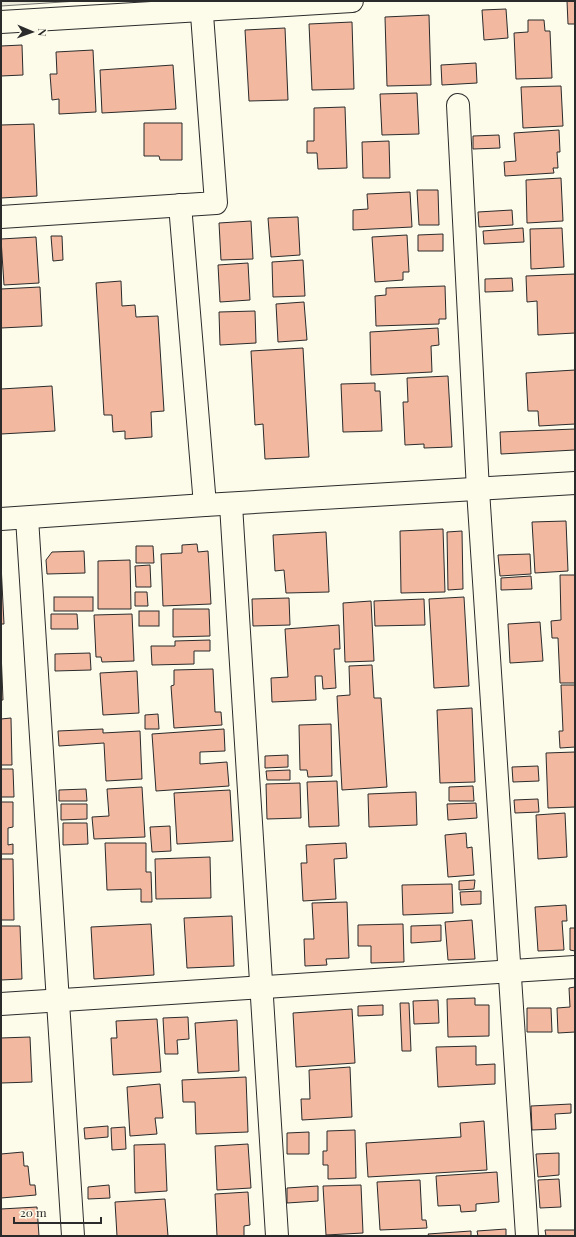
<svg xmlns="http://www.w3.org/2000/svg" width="576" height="1237" font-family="'Playfair Display',serif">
  <rect width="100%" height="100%" fill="#fdfbea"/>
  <path fill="#ecebdb" stroke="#74746e" d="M1 1H78L1 6Z"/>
  <g fill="#f2b8a0" stroke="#2b2b2b">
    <path d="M567 1H575V24H568Z"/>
    <path d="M506 9 508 38 484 40 482 10Z"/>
    <path d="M429 15 431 85 387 86 385 17Z"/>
    <path d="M528 20H544L545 31H550L552 78 516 79 514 33 528 32Z"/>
    <path d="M352 22 354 89 312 90 309 24Z"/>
    <path d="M285 28 288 100 249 101 245 30Z"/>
    <path d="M22 45 23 75 1 76V46Z"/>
    <path d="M93 50 96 112 59 114V99L52 100 50 74H57L56 52Z"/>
    <path d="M476 63 477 83 442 85 441 65Z"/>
    <path d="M173 65 176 109 102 113 100 70Z"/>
    <path d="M561 86 563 126 523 128 521 87Z"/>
    <path d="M417 93 419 134 382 135 380 94Z"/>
    <path d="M345 107 347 168 318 169 317 153H307V141H314V108Z"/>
    <path d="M144 123H182V160H160L159 156H144Z"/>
    <path d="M34 124 37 196 1 198V125Z"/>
    <path d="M559 130 560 152H557L558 168H553L554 173 505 176 504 162 516 161 514 133Z"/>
    <path d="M499 135 500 148 473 149V136Z"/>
    <path d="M389 141 390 178H363L362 142Z"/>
    <path d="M561 178 563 221 527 223 526 180Z"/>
    <path d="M417 190H438L439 225H419Z"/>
    <path d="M410 192 412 227 353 230V210L368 209 367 194Z"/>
    <path d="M512 210 513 225 479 227 478 212Z"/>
    <path d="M298 217 300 255 271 257 268 218Z"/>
    <path d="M251 221 253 259 221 260 219 223Z"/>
    <path d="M523 228 524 242 484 244 483 231Z"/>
    <path d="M562 228 564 267 531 269 530 229Z"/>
    <path d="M443 234V251H418V235Z"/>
    <path d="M407 235 409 272H403V280L375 282 372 237Z"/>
    <path d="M51 236H62L63 260 53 261Z"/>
    <path d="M36 237 39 283 4 285 1 239Z"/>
    <path d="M303 260 305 296 273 297 272 262Z"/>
    <path d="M248 263 250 300 220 302 218 265Z"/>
    <path d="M575 274V333L538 335 537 301 527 302 526 276Z"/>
    <path d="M512 278 513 291 485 292V279Z"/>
    <path d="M121 281 122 306 135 305 136 317 158 316 164 411 151 412 152 437 125 439V431L113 432 112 415H104L96 283Z"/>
    <path d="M445 286 446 319H439V324L376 326 375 296 386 295V288Z"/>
    <path d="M40 287 42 326 1 328V289Z"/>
    <path d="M304 302 307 340 278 342 276 304Z"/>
    <path d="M255 311 256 343 220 345 219 312Z"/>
    <path d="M438 328 439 345 431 346 432 372 371 375 370 332Z"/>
    <path d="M303 348 309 457 265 459 263 424 255 425 251 351Z"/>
    <path d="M575 370V424L539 426 538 411H528L526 373Z"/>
    <path d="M448 376 452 447 424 448V444L405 445 403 402H408L407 378Z"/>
    <path d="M375 383V391H380L382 431 343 432 341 384Z"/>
    <path d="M52 386 55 431 1 434V389Z"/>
    <path d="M575 429V450L501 454 500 432Z"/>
    <path d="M566 521 568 571 535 573 532 522Z"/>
    <path d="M443 529 445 592 401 593 400 531Z"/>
    <path d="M462 531 463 589 448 590 447 532Z"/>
    <path d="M326 532 329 592 286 593 284 570 275 571 273 535Z"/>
    <path d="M197 544 198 552 208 551 211 604 163 606 161 554 182 553V545Z"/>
    <path d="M136 546H153L154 563H136Z"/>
    <path d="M84 551 85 573 47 574 46 560 52 552Z"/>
    <path d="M530 554 531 574 500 576 498 555Z"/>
    <path d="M130 560 131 609H98V561Z"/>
    <path d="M1 564 4 624H1Z"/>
    <path d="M150 565 151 587H136L135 566Z"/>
    <path d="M560 575H575V683H560L558 638H552L551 621 561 620Z"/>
    <path d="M531 576 532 589 501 590V578Z"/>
    <path d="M135 592H147L148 606H135Z"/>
    <rect x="54" y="597" width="39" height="14"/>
    <path d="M464 597 469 686 434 688 429 599Z"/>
    <path d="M289 598 290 625 253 626 252 599Z"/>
    <path d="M424 599 425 625 375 626 374 601Z"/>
    <path d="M371 601 374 661 345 662 343 603Z"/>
    <path d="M173 609H209L210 636 173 637Z"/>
    <rect x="139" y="611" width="20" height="15"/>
    <path d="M51 614H77L78 629H51Z"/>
    <path d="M132 614 134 661 102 662 101 657H96L94 615Z"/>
    <path d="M540 622 543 661 510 663 508 624Z"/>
    <path d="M339 625 340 649H334L336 688 323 689 322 676H315L316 700 272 702 271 678 288 677 285 629Z"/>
    <path d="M210 640V651H194V664L152 665 151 646H175V641Z"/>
    <path d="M1 651 3 700H1Z"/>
    <path d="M90 653 91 670 55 671V654Z"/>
    <path d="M372 665 374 698H381L387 787 342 790 337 696 350 695 349 666Z"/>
    <path d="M213 669 215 712H221L222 725 174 728 171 686 174 685V670Z"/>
    <path d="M137 671 139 713 103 715 100 673Z"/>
    <path d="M561 685H575V747L560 748 559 731H563Z"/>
    <path d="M472 708 475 782 440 783 437 710Z"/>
    <path d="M158 714 159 729H145V715Z"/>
    <path d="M11 718 12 765H1V719Z"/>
    <path d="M331 724 332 776 308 777 307 770H300L299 725Z"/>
    <path d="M103 729V733L140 731 142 779 106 781 104 743 59 746 58 731Z"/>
    <path d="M224 729 225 751 200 752V764L227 762 229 786 156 791 152 734Z"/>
    <path d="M575 752V807L548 808 546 753Z"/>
    <path d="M288 755V767L265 768V756Z"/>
    <path d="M538 766 539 781 513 782 512 767Z"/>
    <path d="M1 769H13L14 797H1Z"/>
    <path d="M290 770V780H267L266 771Z"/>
    <path d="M337 781 339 826 309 827 307 782Z"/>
    <path d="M300 783 301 818 267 819 266 784Z"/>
    <path d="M473 786 474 801H449V787Z"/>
    <path d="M142 787 145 837 94 839 92 817 109 816 107 789Z"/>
    <path d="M86 789 87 801H59V790Z"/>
    <path d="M230 790 233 841 177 844 174 793Z"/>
    <path d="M416 792 417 825 369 827 368 794Z"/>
    <path d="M538 799 539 812 515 813 514 800Z"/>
    <path d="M1 802H13V827L8 828V845L13 844V854H1Z"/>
    <path d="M476 803 477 818 448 820 447 804Z"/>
    <path d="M61 804H87V819L61 820Z"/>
    <path d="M565 813 567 857 538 859 536 815Z"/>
    <path d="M63 823H87L88 844 63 845Z"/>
    <path d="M170 826 171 851 152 852 150 827Z"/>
    <path d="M466 833 467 848 472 847 474 875 448 877 445 835Z"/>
    <path d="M105 843H146V872H151L152 902H141V889L107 890Z"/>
    <path d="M346 843 347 858 334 859 336 899 303 901 301 863H307L306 845Z"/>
    <path d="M210 857 211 898 156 899 155 859Z"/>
    <path d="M1 859H13L14 920H1Z"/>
    <path d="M475 880 474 889 459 890V881Z"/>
    <path d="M452 884 453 913 403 915 402 885Z"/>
    <path d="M481 891V904L461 905 460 892Z"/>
    <path d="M347 902 349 958 326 959 327 965 305 966 304 939H314L312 903Z"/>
    <path d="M566 905 567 921H562L564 950 538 951 535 907Z"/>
    <path d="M232 916 234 966 187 968 184 918Z"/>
    <path d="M472 920 475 959 448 960 445 922Z"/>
    <path d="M151 924 154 975 94 979 91 927Z"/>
    <path d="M403 924 404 962 371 963V946H358V925Z"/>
    <path d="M441 925V941L411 943V926Z"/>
    <path d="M1 926H20L22 979 1 980Z"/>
    <path d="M570 928H575V951L570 950Z"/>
    <path d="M575 987V1032L558 1033 557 1008 570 1007 569 988Z"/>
    <path d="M475 998V1005H489V1036L448 1037 447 999Z"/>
    <path d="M438 1000 439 1023 414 1024 413 1001Z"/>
    <path d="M400 1003H409L411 1051H402Z"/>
    <path d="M383 1005V1015L358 1016V1006Z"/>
    <path d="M527 1008H551L552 1032H527Z"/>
    <path d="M352 1009 355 1063 296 1067 293 1013Z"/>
    <path d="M188 1017 189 1039 177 1040 178 1054H165L163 1018Z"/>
    <path d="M157 1019 161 1072 113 1075 111 1038H117L116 1021Z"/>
    <path d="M237 1020 239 1071 198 1073 195 1023Z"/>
    <path d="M30 1037 32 1082 1 1083V1038Z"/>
    <path d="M476 1046V1065L495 1064V1084L438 1087 436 1047Z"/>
    <path d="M350 1067 352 1117 302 1120 301 1099H310L309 1070Z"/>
    <path d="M246 1077 248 1132 196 1134 195 1102H183L182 1080Z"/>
    <path d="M160 1084 163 1118H155L157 1134 130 1136 127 1087Z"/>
    <path d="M571 1104V1113L555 1114 556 1129 532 1130 531 1106Z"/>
    <path d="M484 1121 487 1170 368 1177 366 1143 461 1137 460 1123Z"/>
    <path d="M108 1126V1137L85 1139 84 1128Z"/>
    <path d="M125 1127 126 1149 112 1150 111 1128Z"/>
    <path d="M355 1130 356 1178 328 1179V1165H323V1151H327V1131Z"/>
    <path d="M309 1132V1154H287V1133Z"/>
    <path d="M165 1144 167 1191 135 1193 134 1145Z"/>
    <path d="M248 1144 251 1188 217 1190 215 1146Z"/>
    <path d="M23 1152 24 1166H28L30 1185H35L36 1195 1 1198V1154Z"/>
    <path d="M559 1153V1175L538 1177 536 1154Z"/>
    <path d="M497 1172 499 1202 476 1204V1211L461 1212 460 1205 438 1206 436 1176Z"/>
    <path d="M559 1179 561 1207 540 1208 538 1180Z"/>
    <path d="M420 1180 422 1220H426L427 1228 380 1230 377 1182Z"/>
    <path d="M109 1185 110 1198 88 1199V1187Z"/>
    <path d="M361 1185 363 1233 326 1235 323 1186Z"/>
    <path d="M318 1186V1201L287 1203V1188Z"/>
    <path d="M248 1192 250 1225 244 1226V1236H217L215 1194Z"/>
    <path d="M165 1199 168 1236H117L115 1202Z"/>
    <path d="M37 1207 39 1236H1V1209Z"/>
    <path d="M506 1229V1236H478L477 1231Z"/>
    <path d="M545 1230H575V1236H546Z"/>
    <path d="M471 1231V1236H429L428 1234Z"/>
  </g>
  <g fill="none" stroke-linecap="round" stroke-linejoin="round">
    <g stroke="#2b2b2b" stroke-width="24">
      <g id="minor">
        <path d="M1 22 352 1"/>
        <path d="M458 105 478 490 527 1236"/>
        <path d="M180 205 205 505"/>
        <path d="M1 217 216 203 201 1"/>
        <path d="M231 505 277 1236"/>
        <path d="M27 518 73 1236"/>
        <path d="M1 519 205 505 575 483"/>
        <path d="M1 1004 575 967"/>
      </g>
    </g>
    <use href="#minor" stroke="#fdfbea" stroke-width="22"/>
  </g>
  <rect width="576" height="1237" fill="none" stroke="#2b2b2b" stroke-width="4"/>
  <g transform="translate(32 32) rotate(92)" stroke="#fdfbea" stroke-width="3" paint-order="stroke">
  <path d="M0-3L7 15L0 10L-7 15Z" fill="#2b2b2b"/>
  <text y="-6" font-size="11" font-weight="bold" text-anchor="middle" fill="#2b2b2b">N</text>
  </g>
  <path d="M14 1217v6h87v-6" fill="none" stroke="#2b2b2b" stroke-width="2"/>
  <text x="20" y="1217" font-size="12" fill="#2b2b2b" stroke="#fdfbea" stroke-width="3" paint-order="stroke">20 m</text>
</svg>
